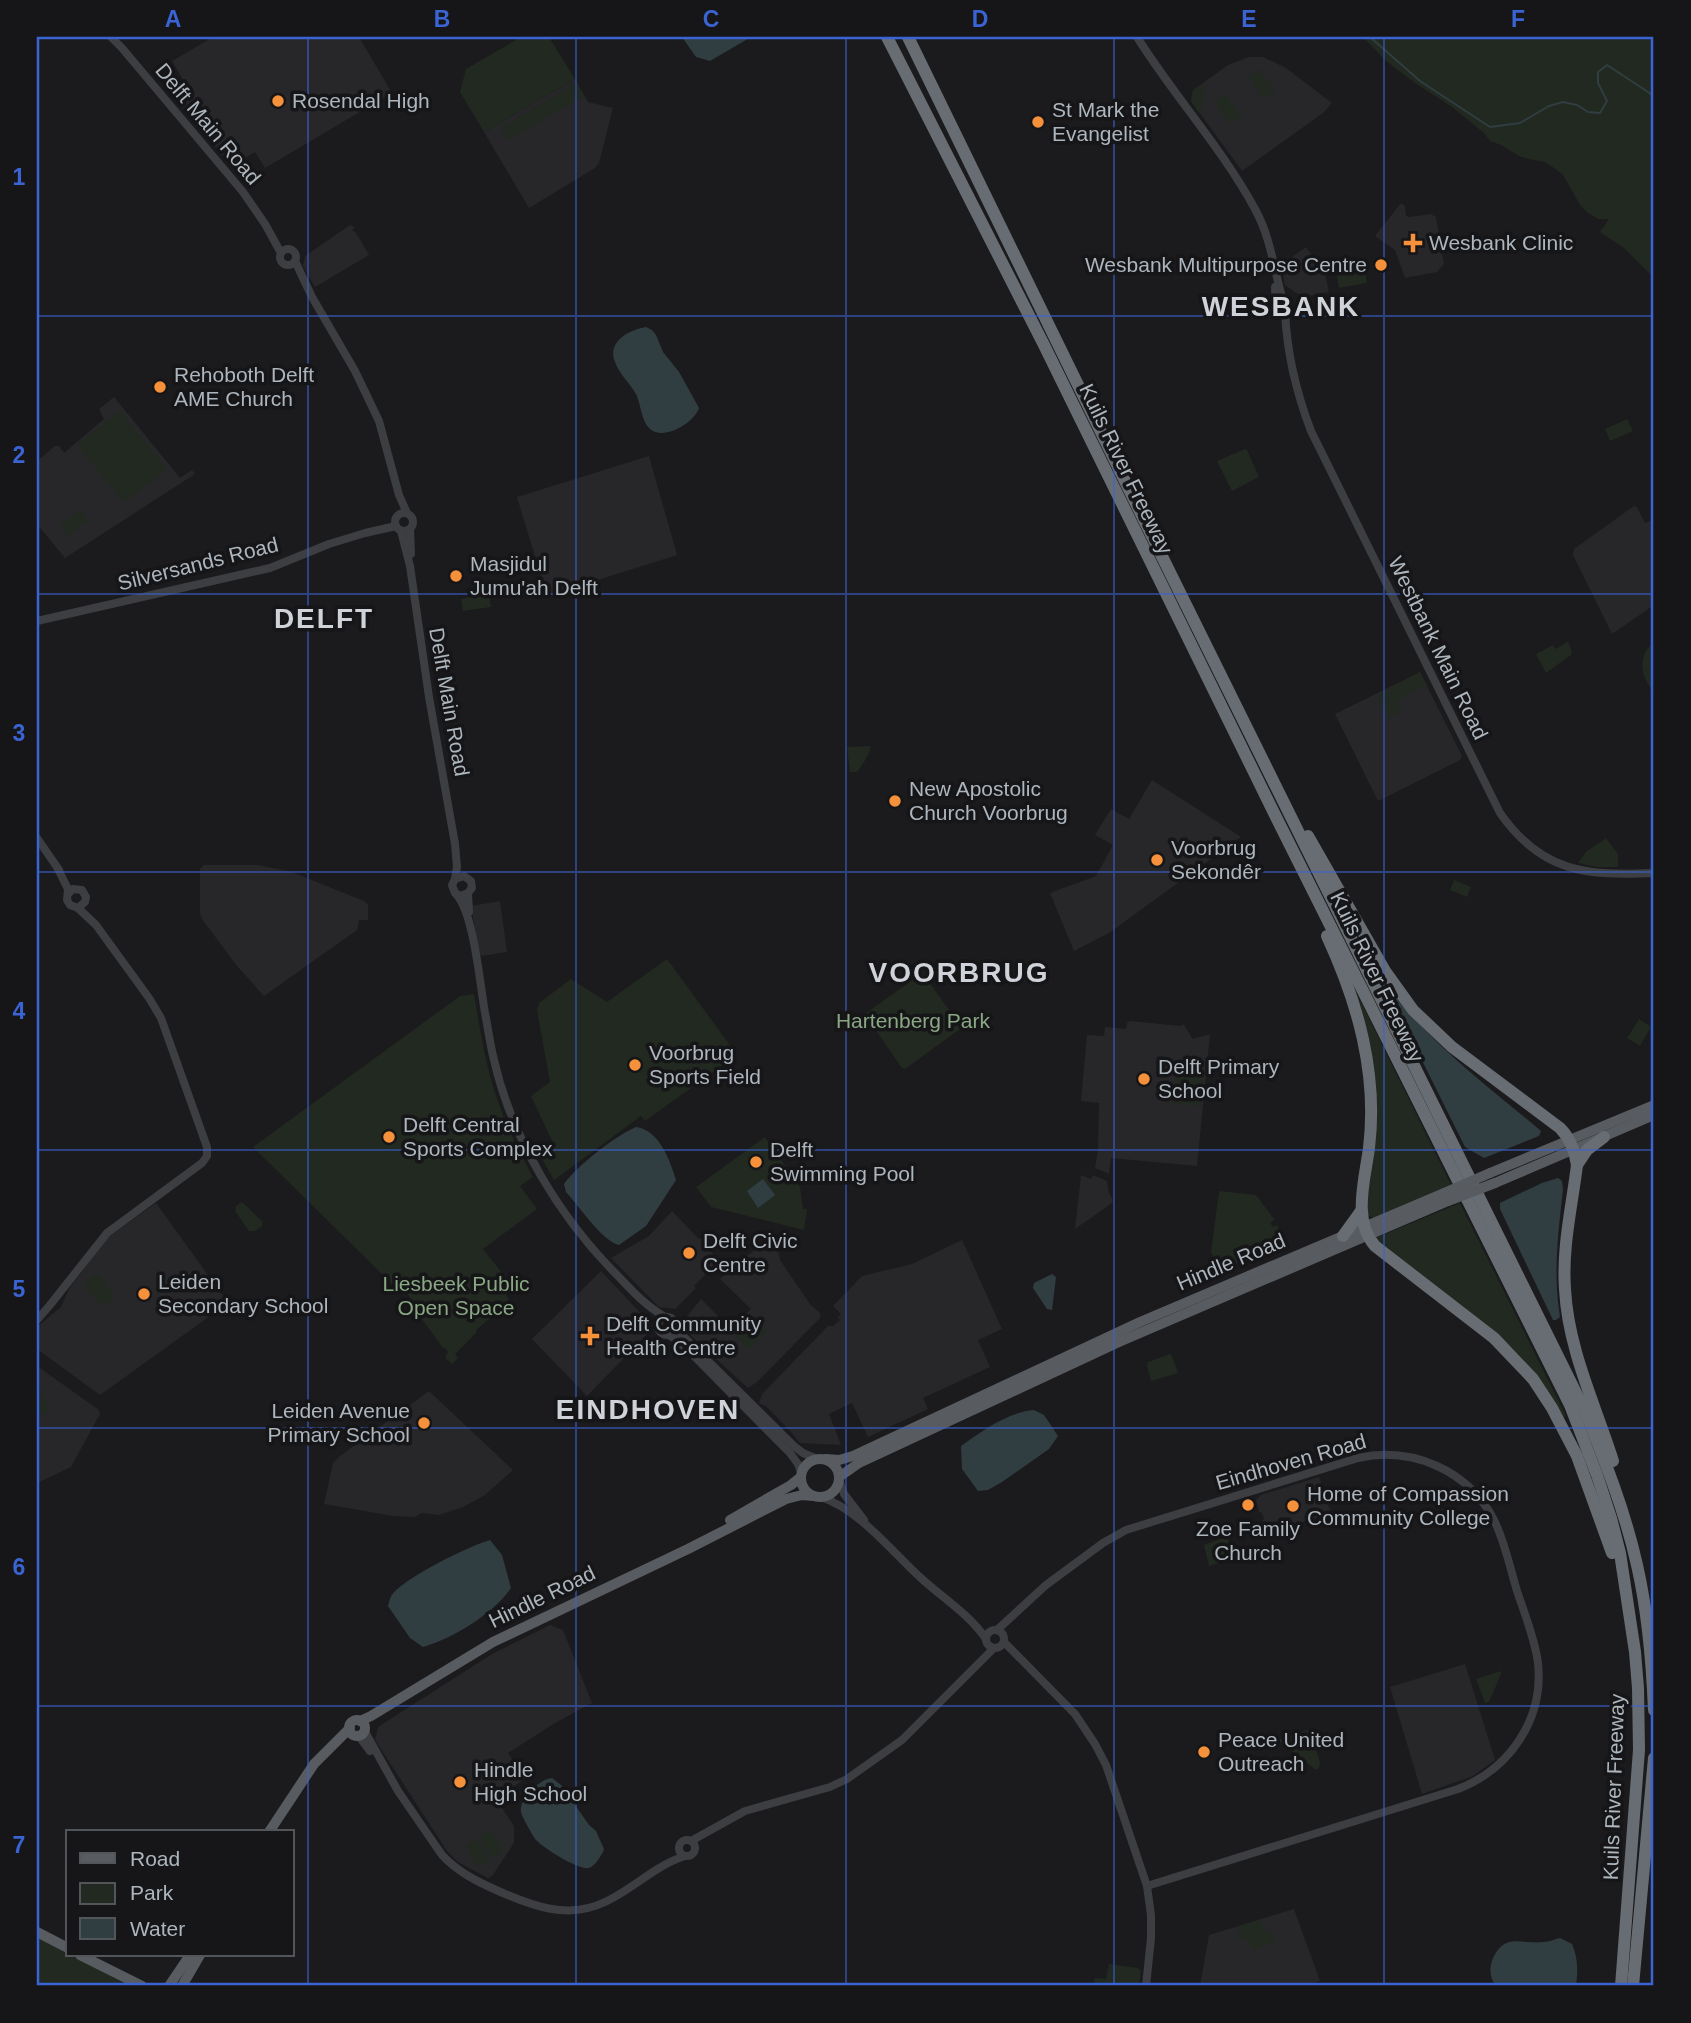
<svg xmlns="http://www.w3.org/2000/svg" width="1691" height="2023" font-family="Helvetica,sans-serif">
  <rect width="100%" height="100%" fill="#1b1b1d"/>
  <g fill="#27272a">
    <path d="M213 37H359L392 93 265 168 255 152 231 166 168 90 183 80 172 61Z"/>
    <path d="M1249 57H1263L1286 68 1332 103 1323 113 1242 171 1191 101 1193 90 1228 65Z"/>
    <path d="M575 79 588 102 613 108 599 163 595 168 529 208 484 132Z"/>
    <path d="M1401 203 1405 206 1406 216 1409 217 1431 214 1436 217 1444 264 1437 272 1405 278 1395 250 1375 236Z"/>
    <path d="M350 225 355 227 352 230 356 233 369 255 315 287 303 266 305 256Z"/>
    <path d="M1306 247 1325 274 1329 292 1302 297 1285 285 1281 265Z"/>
    <path d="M114 397 180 478 192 470 195 474 65 558 37 524V461L55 446H59L64 453 104 419 99 409Z"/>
    <path d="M649 456 677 555 547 596 517 497Z"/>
    <path d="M1634 506 1637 507 1645 523 1654 519V605L1612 634 1573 555 1574 549Z"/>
    <path d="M1420 672 1462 756 1460 760 1378 801 1335 714Z"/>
    <path d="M1152 780 1241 837 1109 933 1074 951 1050 893 1096 876 1113 845 1095 835 1111 809 1129 819Z"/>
    <path d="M204 865H258L292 872 364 901 368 905V920H359L357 930 264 996 237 966 202 919 200 913V869Z"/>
    <path d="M500 901 507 952 482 956 479 953 471 906Z"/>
    <path d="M1130 1021 1180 1026 1183 1024 1193 1039 1210 1034 1197 1166 1111 1158 1109 1174 1095 1168 1098 1150 1099 1103 1081 1101 1087 1035 1104 1036 1105 1027 1126 1029 1127 1023Z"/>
    <path d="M1081 1175 1091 1179 1093 1175 1107 1181 1109 1193 1113 1200 1112 1203 1075 1229Z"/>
    <path d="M156 1203 228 1303 100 1395 37 1349V1327L61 1307 69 1289 107 1238Z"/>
    <path d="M672 1211 698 1238 703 1240 704 1244 719 1260 694 1286 696 1288 675 1309 659 1307 611 1258 649 1236Z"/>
    <path d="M962 1240 1002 1329 978 1340 990 1367 923 1398 928 1409 868 1437 852 1403 829 1414 841 1445 800 1443 791 1432 767 1407 759 1403 762 1394 828 1326H833L840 1320 838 1317 841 1314 833 1306 862 1276 912 1264Z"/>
    <path d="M767 1246H774L778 1249 780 1260 810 1304 820 1313V1318L757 1382 748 1388 689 1334 685 1319 701 1299 731 1329 751 1309 720 1279 739 1261 757 1249Z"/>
    <path d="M601 1271 648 1321 649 1332 587 1396 532 1339Z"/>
    <path d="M37 1366 99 1410 100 1414 71 1467 37 1483Z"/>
    <path d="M429 1391 513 1470 485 1495 463 1507 439 1515 421 1513 415 1517 393 1516 324 1504 333 1463 340 1456Z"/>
    <path d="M1319 1477 1331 1513 1278 1530 1276 1527 1265 1530 1262 1521 1264 1519 1262 1513 1259 1512 1256 1500 1261 1495Z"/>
    <path d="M550 1625 563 1630 592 1703 555 1723 508 1753 526 1778 496 1799 514 1826V1843L493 1875 488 1878 458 1862 447 1851 375 1740 378 1727 492 1654Z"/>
    <path d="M1465 1664 1495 1760 1473 1776 1422 1794 1390 1687Z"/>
    <path d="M1294 1909 1320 1981 1306 1986H1200L1209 1935Z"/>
  </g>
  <g fill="#212920">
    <path d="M521 37H549L575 79 484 132 460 92 466 69Z"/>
    <path d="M1363 37H1654V278L1624 248 1600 232 1609 219H1598L1588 213 1580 205 1563 175 1554 168 1544 162 1521 157 1501 145 1490 141 1484 133 1452 107 1415 83 1386 61Z"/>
    <path d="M1259 69 1275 91 1264 99 1248 77Z"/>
    <path d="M576 83 584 96 508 140 501 128Z"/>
    <path d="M1202 84 1207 91 1201 95 1204 100 1200 104 1204 110 1199 113 1191 101 1193 90Z"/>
    <path d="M1225 94 1241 116 1230 124 1214 102Z"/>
    <path d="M1364 265 1367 283 1339 288 1336 269Z"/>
    <path d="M119 411 167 469 125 503 77 445Z"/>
    <path d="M1627 419 1633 431 1610 441 1605 429Z"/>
    <path d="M1245 449 1247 450 1259 477 1232 491 1217 461Z"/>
    <path d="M80 510 88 520 69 536 60 526Z"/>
    <path d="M489 594 491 607 463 611 461 599Z"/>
    <path d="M1568 642 1572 651 1571 655 1546 673 1536 654 1553 645 1555 649Z"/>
    <path d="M1654 642V693C1641 677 1636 656 1654 642Z"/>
    <path d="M1420 672 1427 685 1396 701 1402 710 1391 717 1377 697 1387 690 1392 696 1389 688Z"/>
    <path d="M869 746 871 747C869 755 862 766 857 772H850L847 747Z"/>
    <path d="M1606 838 1618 854V867H1597L1578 863 1586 852Z"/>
    <path d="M1454 880 1471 887 1467 897 1450 890Z"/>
    <path d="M667 959 737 1055 645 1121 641 1116 554 1180 541 1157 555 1147 531 1096 550 1082 537 1010 539 1003 571 979 607 1002Z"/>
    <path d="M921 974H923L960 1025V1029L905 1069 902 1068 866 1016V1013Z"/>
    <path d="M1355 990 1451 1185 1374 1218 1366 1215 1374 1139Z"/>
    <path d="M474 994C478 1015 481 1038 486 1059 495 1101 512 1140 533 1177L520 1186 537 1209 483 1249 514 1288 506 1295 509 1300 499 1309 497 1307 493 1310 495 1314 476 1330 477 1332 455 1354 458 1358 452 1364 445 1358 448 1352 445 1348H443L408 1300 410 1298 407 1293 404 1295 400 1289 394 1286 253 1147 460 996Z"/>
    <path d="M1639 1019 1651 1027 1640 1046 1627 1038Z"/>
    <path d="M1175 1070 1204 1073 1203 1087 1174 1085Z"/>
    <path d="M1173 1089 1203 1092 1201 1106 1172 1103Z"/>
    <path d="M765 1137 800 1187 803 1209H807L804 1230 711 1207 696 1187Z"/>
    <path d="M1219 1191 1256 1195 1275 1220 1270 1223 1273 1227 1277 1225 1284 1241 1223 1270 1211 1253Z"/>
    <path d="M242 1202 263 1222 262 1226 255 1231H249L235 1211 236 1206Z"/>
    <path d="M1460 1203 1566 1416 1562 1418 1542 1384 1376 1240 1378 1237Z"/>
    <path d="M98 1273 115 1297 101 1307 84 1284Z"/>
    <path d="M751 1315 767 1331 758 1340 743 1324Z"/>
    <path d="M741 1326 757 1341 749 1349 733 1334Z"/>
    <path d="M1170 1354 1172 1356 1178 1373 1151 1381 1147 1366 1148 1362Z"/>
    <path d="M38 1386 50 1411 37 1417V1387Z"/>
    <path d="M1226 1537 1228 1539 1234 1558 1209 1566 1204 1545Z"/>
    <path d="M1501 1671V1674L1489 1702 1485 1703 1476 1679Z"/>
    <path d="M1310 1729 1320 1763 1319 1768 1316 1770 1279 1741 1280 1739Z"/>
    <path d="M490 1830 503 1851 492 1858 479 1837Z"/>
    <path d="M476 1839 489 1860 478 1867 465 1846Z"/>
    <path d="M1261 1919 1265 1932 1271 1930 1275 1942 1252 1950 1248 1938 1241 1939 1237 1927Z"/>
    <path d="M37 1936 68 1953V1955H71L130 1986H37Z"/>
    <path d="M1109 1964 1138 1968 1141 1971 1139 1986H1093L1095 1978 1106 1979Z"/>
  </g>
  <g fill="#303e42">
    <path d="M682 37H751L710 61 696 57Z"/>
    <path d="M646 327 652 330 656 335 663 352 679 372 699 408C694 423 664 441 650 429 641 421 641 404 636 394 630 383 619 374 615 362 607 342 628 330 646 327Z"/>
    <path d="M1391 989C1431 1045 1488 1086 1541 1131L1539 1136 1484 1158 1465 1147 1388 992Z"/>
    <path d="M636 1127C659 1130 670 1160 676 1180L646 1226 619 1245C602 1241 579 1206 566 1192L564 1184C577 1166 615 1136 636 1127Z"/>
    <path d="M1558 1178 1562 1181 1563 1190C1558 1233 1553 1274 1560 1317L1556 1320H1553L1500 1209V1203L1504 1201 1542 1183Z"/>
    <path d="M763 1179 775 1195 758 1208 747 1191Z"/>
    <path d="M1052 1274 1056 1277 1052 1310 1047 1309 1033 1288 1034 1283Z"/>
    <path d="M1034 1410 1044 1415 1058 1436 1049 1449 1002 1482 988 1490 978 1491 962 1469 961 1446C982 1431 1008 1412 1034 1410Z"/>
    <path d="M490 1540 502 1555 511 1588C493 1614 453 1638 423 1647L410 1638 388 1606C389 1603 390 1597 392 1595 404 1578 469 1546 490 1540Z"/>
    <path d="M552 1778 561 1785 589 1825 596 1831 604 1849 603 1852C600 1857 595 1866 589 1868 578 1870 545 1849 536 1840 534 1838 521 1815 521 1812 520 1803 525 1798 530 1792 537 1785 541 1780 552 1778Z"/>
    <path d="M1560 1938 1572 1944C1578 1958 1578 1970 1576 1986H1496C1490 1978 1489 1970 1492 1961 1504 1931 1521 1945 1544 1942 1549 1942 1555 1939 1560 1938Z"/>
  </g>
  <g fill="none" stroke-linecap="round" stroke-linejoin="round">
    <path stroke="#303e42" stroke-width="2" d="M1370 37 1420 81 1490 127 1520 123 1549 106 1563 102 1577 105 1588 112 1600 113 1607 101 1598 83V72L1607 65 1654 96"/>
    <g stroke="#3c3e42" stroke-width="8">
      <path d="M111 37 122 48 243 192 265 224 281 253"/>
      <path d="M1137 37C1174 96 1222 148 1255 209 1271 238 1274 270 1283 301"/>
      <circle cx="288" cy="257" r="8"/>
      <path d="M295 261 312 297 355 371 379 421 399 495 407 513"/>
      <path d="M1275 287 1276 303"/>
      <circle cx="1281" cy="307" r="6"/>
      <path d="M1285 312C1287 353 1296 392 1311 431L1500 813C1542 873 1587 876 1654 873"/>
      <circle cx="404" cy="522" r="9"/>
      <path d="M410 529 411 554"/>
      <path d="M401 531 410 566 429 697 455 844 457 867 455 879"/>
      <path d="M37 621 270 568 329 544 365 533 396 526"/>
      <path d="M37 838 59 870"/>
      <path d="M57 867 68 889 67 900 70 905 78 908 85 902 86 897 82 890 73 889 68 894"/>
      <path d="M468 893 461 896 455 893 452 885 455 879 464 876 471 881 472 888 468 893 469 912"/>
      <path d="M456 894C474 913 480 985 485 1013 488 1028 490 1044 494 1060 512 1139 560 1218 617 1275 632 1291 646 1306 665 1317"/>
      <circle cx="667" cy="1326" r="9"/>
      <path d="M37 1320 50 1305 107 1233 202 1163 207 1156V1147L161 1018 149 998 96 925 78 908"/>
      <path d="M676 1327 685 1338 795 1447 803 1453 817 1459"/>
      <path d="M669 1335 677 1340 691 1353 790 1453 798 1464 801 1472"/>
      <path d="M839 1480 844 1494 864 1520"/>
      <path d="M821 1497C860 1510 892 1552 922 1579 943 1598 970 1615 986 1639"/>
      <circle cx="995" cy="1639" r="9"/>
      <path d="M997 1630 1046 1585 1103 1543 1126 1530 1358 1458C1412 1446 1468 1470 1494 1520 1505 1542 1510 1568 1517 1591 1525 1615 1535 1639 1538 1663 1544 1719 1510 1769 1458 1789L1147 1886"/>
      <path d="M1004 1642 1075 1714 1095 1744 1106 1765 1147 1886 1151 1915V1938L1146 1986"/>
      <path d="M364 1730 398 1791 442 1855C458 1872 476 1881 496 1890 532 1906 568 1920 605 1902 633 1889 656 1865 685 1856"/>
      <path d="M358 1735 370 1751"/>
      <circle cx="687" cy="1848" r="8"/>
      <path d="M691 1841 745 1811 830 1787 847 1779 902 1740 994 1648"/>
    </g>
    <g stroke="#585c61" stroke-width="10">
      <path d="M1490 1173 1654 1105"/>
      <path d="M1495 1183 1654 1115"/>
      <circle cx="820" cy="1478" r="19"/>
      <path d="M826 1459 839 1460 853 1456 1140 1322 1444 1193"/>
      <path d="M839 1477 859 1463 1119 1342 1448 1201"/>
      <path d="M730 1520 791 1485 801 1477"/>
      <circle cx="357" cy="1728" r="8"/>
      <path d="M360 1721 371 1716 493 1642 688 1549 786 1499 802 1495 813 1496"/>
      <path d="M269 1832 314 1764 350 1728"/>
      <path d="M37 1932 68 1948"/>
      <path d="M80 1955 142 1986"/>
      <path d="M169 1986 190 1955"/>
      <path d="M182 1986 200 1955"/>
    </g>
    <g stroke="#686d73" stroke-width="12">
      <path d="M887 37 1044 345 1277 819 1570 1405 1597 1475 1611 1518 1620 1553 1635 1652 1638 1688 1639 1750 1621 1986"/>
      <path d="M908 37 1143 518 1583 1407C1604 1458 1625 1511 1637 1565 1648 1613 1652 1661 1654 1710"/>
      <path d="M1308 836 1385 971 1413 1010 1452 1047 1560 1128C1570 1138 1575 1152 1577 1165 1572 1206 1562 1247 1565 1289 1568 1349 1595 1404 1613 1461"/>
      <path d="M1327 936C1358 1003 1378 1074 1369 1148 1365 1179 1352 1220 1375 1246L1494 1338 1533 1379 1552 1408 1577 1456 1612 1553"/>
      <path d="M1577 1165 1587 1150 1604 1137"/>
      <path d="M1343 1236 1361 1211"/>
      <path d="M1633 1986 1654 1758"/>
    </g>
    <g stroke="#585c61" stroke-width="10">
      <path d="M1444 1193 1490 1173"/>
      <path d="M1448 1201 1495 1183"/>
    </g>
  </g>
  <path fill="none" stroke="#3a63d3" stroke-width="2" stroke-opacity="0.55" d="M308 37V1986M576 37V1986M846 37V1986M1114 37V1986M1384 37V1986M37 316H1654M37 594H1654M37 872H1654M37 1150H1654M37 1428H1654M37 1706H1654"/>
  <g fill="#f5903b" stroke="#161618" stroke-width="2.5">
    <circle cx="278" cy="101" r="7"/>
    <circle cx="1038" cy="122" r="7"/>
    <path d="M1409.5 232.5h7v7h7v7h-7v7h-7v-7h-7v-7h7z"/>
    <circle cx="1381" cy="265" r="7"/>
    <circle cx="160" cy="387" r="7"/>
    <circle cx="456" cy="576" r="7"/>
    <circle cx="895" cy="801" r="7"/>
    <circle cx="1157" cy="860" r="7"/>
    <circle cx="635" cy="1065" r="7"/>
    <circle cx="1144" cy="1079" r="7"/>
    <circle cx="389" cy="1137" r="7"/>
    <circle cx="756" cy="1162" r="7"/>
    <circle cx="689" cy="1253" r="7"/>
    <circle cx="144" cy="1294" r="7"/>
    <path d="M586.5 1325.5h7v7h7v7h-7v7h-7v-7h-7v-7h7z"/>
    <circle cx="424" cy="1423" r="7"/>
    <circle cx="1248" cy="1505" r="7"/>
    <circle cx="1293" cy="1506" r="7"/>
    <circle cx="1204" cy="1752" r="7"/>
    <circle cx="460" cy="1782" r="7"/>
  </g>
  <g text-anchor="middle" stroke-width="7" stroke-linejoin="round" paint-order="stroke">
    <g font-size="21" fill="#adb5bd" stroke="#161618" text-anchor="start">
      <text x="292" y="108">Rosendal High</text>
      <text x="1052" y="117">St Mark the<tspan x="1052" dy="24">Evangelist</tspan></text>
      <text x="1429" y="250">Wesbank Clinic</text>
      <text x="1367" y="272" text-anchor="end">Wesbank Multipurpose Centre</text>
      <text x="174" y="382">Rehoboth Delft<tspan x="174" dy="24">AME Church</tspan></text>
      <text x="470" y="571">Masjidul<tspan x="470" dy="24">Jumu'ah Delft</tspan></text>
      <text x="909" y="796">New Apostolic<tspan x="909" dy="24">Church Voorbrug</tspan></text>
      <text x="1171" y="855">Voorbrug<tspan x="1171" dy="24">Sekondêr</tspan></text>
      <text x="649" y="1060">Voorbrug<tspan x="649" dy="24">Sports Field</tspan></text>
      <text x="1158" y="1074">Delft Primary<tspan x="1158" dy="24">School</tspan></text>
      <text x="403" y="1132">Delft Central<tspan x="403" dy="24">Sports Complex</tspan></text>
      <text x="770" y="1157">Delft<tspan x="770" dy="24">Swimming Pool</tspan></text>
      <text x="703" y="1248">Delft Civic<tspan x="703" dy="24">Centre</tspan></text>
      <text x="158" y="1289">Leiden<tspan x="158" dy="24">Secondary School</tspan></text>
      <text x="606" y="1331">Delft Community<tspan x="606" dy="24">Health Centre</tspan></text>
      <text x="410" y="1418" text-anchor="end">Leiden Avenue<tspan x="410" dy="24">Primary School</tspan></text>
      <text x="1307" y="1501">Home of Compassion<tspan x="1307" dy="24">Community College</tspan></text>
      <text x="1248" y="1536" text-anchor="middle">Zoe Family<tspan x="1248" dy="24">Church</tspan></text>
      <text x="1218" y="1747">Peace United<tspan x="1218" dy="24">Outreach</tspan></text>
      <text x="474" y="1777">Hindle<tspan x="474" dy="24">High School</tspan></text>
    </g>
    <g font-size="21" fill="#adb5bd" stroke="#161618">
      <text transform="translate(208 124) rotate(50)" y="7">Delft Main Road</text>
      <text transform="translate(1126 469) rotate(64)" y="7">Kuils River Freeway</text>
      <text transform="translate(198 564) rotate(-14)" y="7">Silversands Road</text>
      <text transform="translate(1438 648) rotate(64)" y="7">Westbank Main Road</text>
      <text transform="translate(449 702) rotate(80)" y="7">Delft Main Road</text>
      <text transform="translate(1377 977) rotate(64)" y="7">Kuils River Freeway</text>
      <text transform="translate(1231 1262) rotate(-23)" y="7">Hindle Road</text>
      <text transform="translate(1291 1462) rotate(-16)" y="7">Eindhoven Road</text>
      <text transform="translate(542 1597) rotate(-26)" y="7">Hindle Road</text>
      <text transform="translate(1614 1787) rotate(-88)" y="7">Kuils River Freeway</text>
    </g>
    <g font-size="21" fill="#8aa884" stroke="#161618">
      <text x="913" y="1028">Hartenberg Park</text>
      <text x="456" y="1291">Liesbeek Public<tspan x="456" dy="24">Open Space</tspan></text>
    </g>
    <g font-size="28" font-weight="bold" letter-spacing="2" fill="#cfd3d9" stroke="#161618">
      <text x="1281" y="316">WESBANK</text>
      <text x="324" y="628">DELFT</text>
      <text x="959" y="982">VOORBRUG</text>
      <text x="648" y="1419">EINDHOVEN</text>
    </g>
  </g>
  <rect width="1691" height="2023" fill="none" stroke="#161618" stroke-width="77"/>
  <rect x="66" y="1830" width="228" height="126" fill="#161618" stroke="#52565a" stroke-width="2"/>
  <rect x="80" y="1853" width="35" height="10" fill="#585c61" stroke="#52565a" stroke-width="2"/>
  <text x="130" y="1866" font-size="21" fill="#adb5bd">Road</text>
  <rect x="80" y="1883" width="35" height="21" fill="#212920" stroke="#52565a" stroke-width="2"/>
  <text x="130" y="1900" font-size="21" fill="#adb5bd">Park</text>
  <rect x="80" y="1918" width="35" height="21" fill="#303e42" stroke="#52565a" stroke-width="2"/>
  <text x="130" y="1936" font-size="21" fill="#adb5bd">Water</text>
  <rect x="38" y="38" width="1614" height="1946" fill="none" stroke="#3a63d3" stroke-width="2.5"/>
  <g font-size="23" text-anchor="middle" font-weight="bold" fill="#3a63d3">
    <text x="173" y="27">A</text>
    <text x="442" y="27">B</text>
    <text x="711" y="27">C</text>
    <text x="980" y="27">D</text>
    <text x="1249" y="27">E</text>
    <text x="1518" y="27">F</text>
    <text x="19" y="185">1</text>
    <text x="19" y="463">2</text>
    <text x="19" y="741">3</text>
    <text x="19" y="1019">4</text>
    <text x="19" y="1297">5</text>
    <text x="19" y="1575">6</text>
    <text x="19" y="1853">7</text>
  </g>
</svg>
